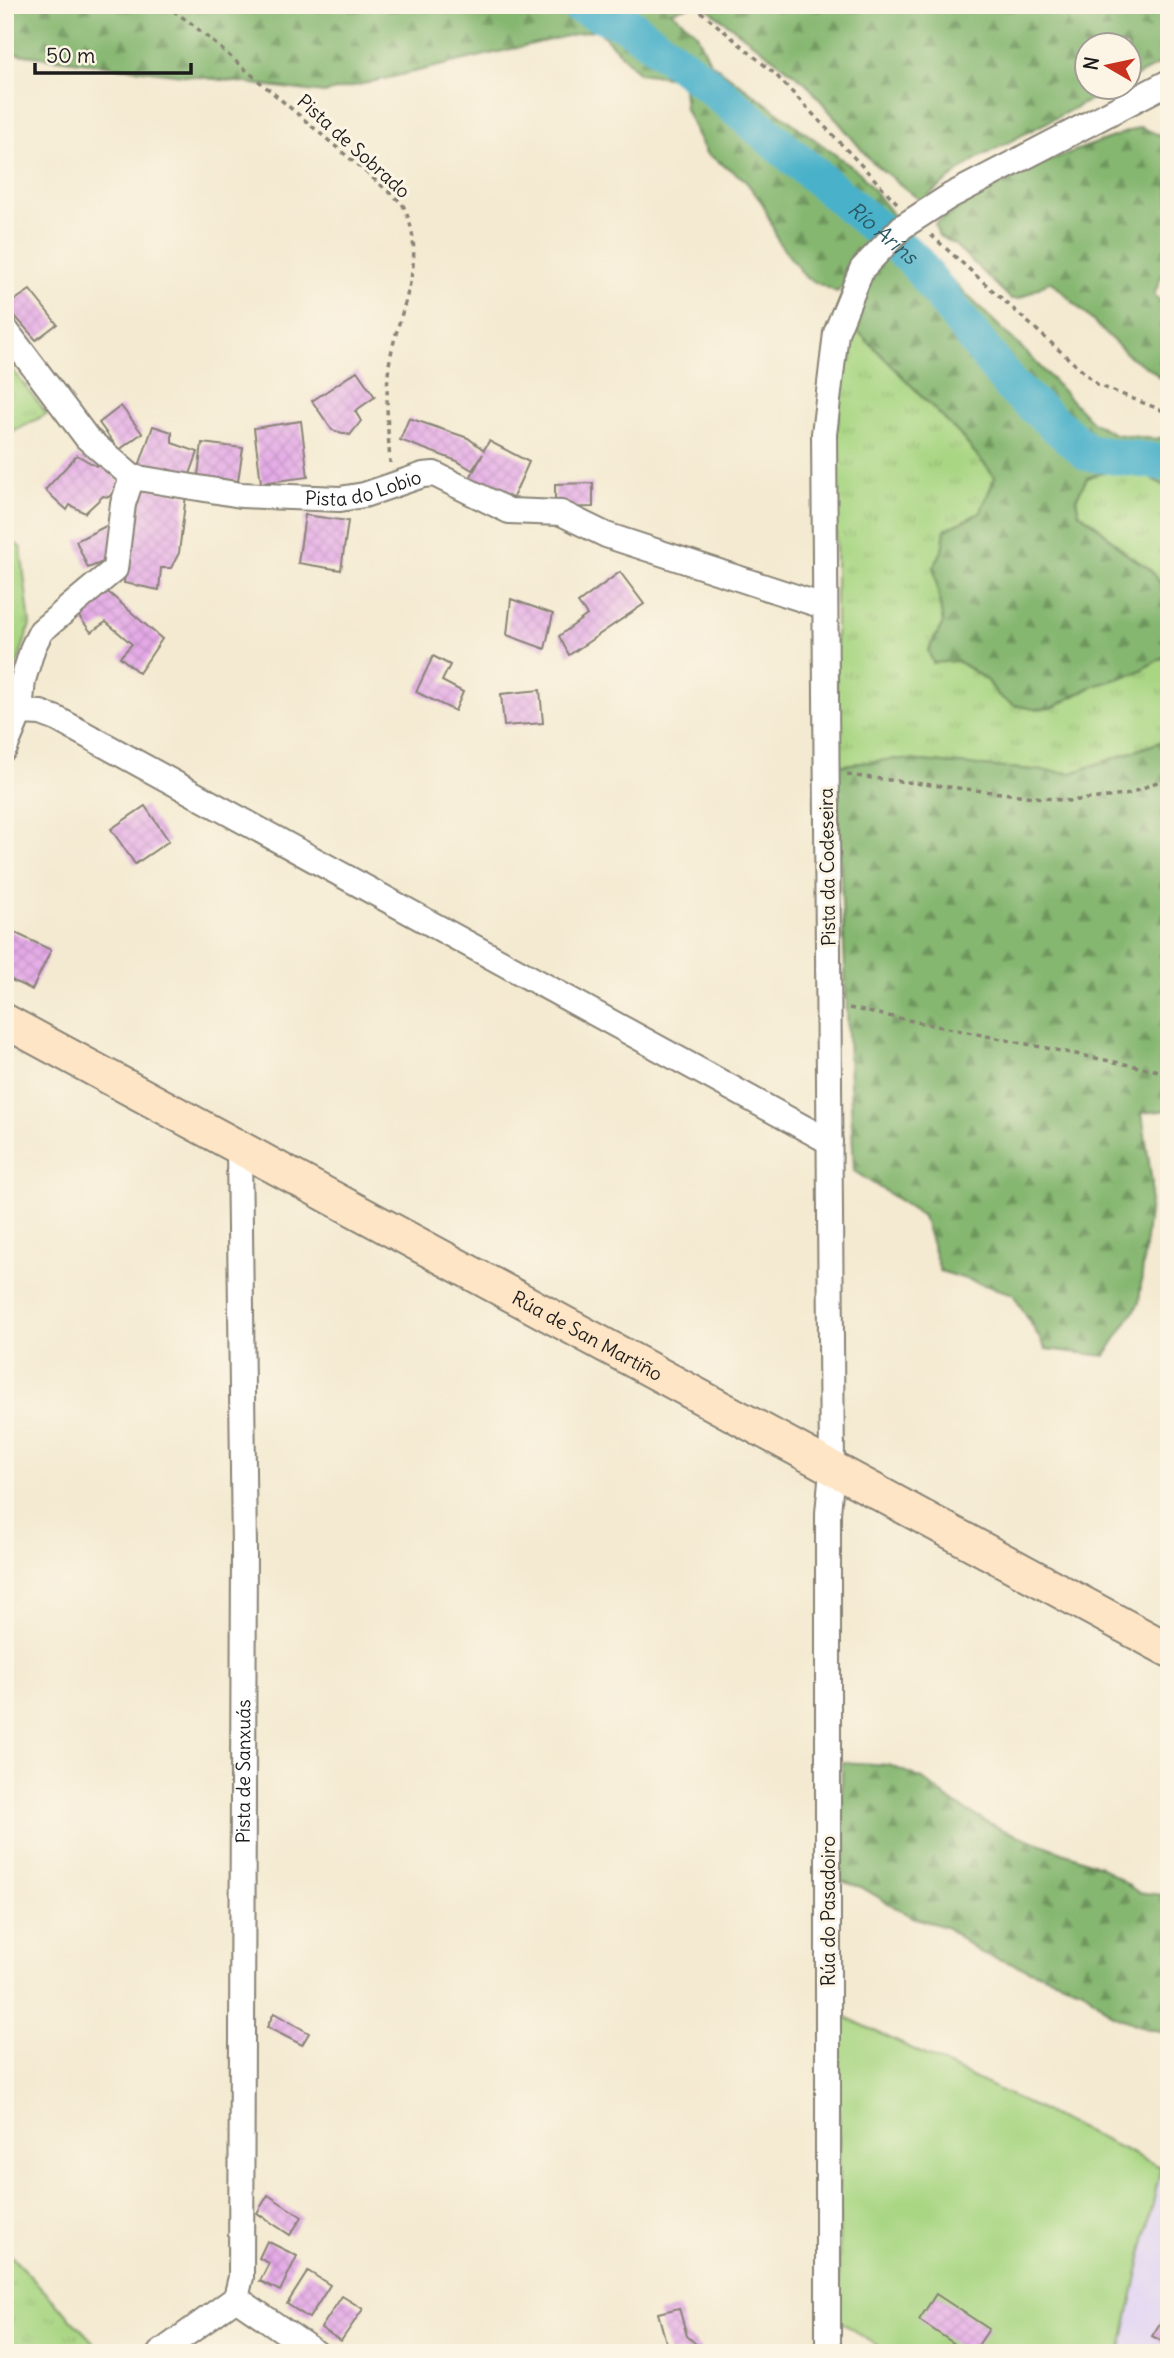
<svg xmlns="http://www.w3.org/2000/svg" width="1174" height="2358" font-family="Delius,sans-serif">
  <defs>
    <pattern id="grass-tufts" width="24" height="20" patternUnits="userSpaceOnUse" patternTransform="scale(1.75)"><rect width="24" height="20" fill="#a9d683"/><path d="M3 7l-1-3M5 7V3M7 7l1-3M15 17l-1-3M17 17v-4M19 17l1-3" fill="none" stroke="#91b771"/></pattern>
    <pattern id="forest-firs" width="22" height="20" patternUnits="userSpaceOnUse" patternTransform="scale(1.75)"><rect width="22" height="20" fill="#86b771"/><path d="M5 1l3.5 6h-7zM16 11l3.5 6h-7z" fill="#6d945c"/></pattern>
    <pattern id="building-cross-hatch" width="8" height="8" patternUnits="userSpaceOnUse" patternTransform="scale(1.75)"><rect width="8" height="8" fill="#e4a9e7"/><path d="M0 0l8 8M0 8l8-8" fill="none" stroke="#c391c6"/></pattern>
  </defs>
  <rect width="100%" height="100%" fill="#fcf5e5"/>
  <filter id="ink" filterUnits="userSpaceOnUse"><feTurbulence type="fractalNoise" baseFrequency=".0143" numOctaves="2"/><feDisplacementMap in="SourceGraphic" scale="14" xChannelSelector="R" yChannelSelector="G"/><feConvolveMatrix kernelMatrix="1 2 1 2 8 2 1 2 1" color-interpolation-filters="sRGB"/></filter>
  <filter id="wash" filterUnits="userSpaceOnUse"><feTurbulence type="fractalNoise" baseFrequency=".00686" numOctaves="4" result="noise"/><feDisplacementMap in="SourceGraphic" scale="28" xChannelSelector="R" yChannelSelector="G"/><feGaussianBlur stdDeviation="1.57" result="paint"/><feColorMatrix in="noise" values="0 0 0 0 0 0 0 0 0 0 0 0 0 0 0 0 0 1.4 0 .05"/><feComposite in="paint" operator="in"/></filter>
  <g filter="url(#wash)">
    <rect width="100%" height="100%" fill="#f4ead1"/>
    <path fill="#e0d4f4" d="M1161 2167 1169 2171V2353H1120Z"/>
    <g fill="url(#grass-tufts)" stroke="#627950" stroke-width="2">
      <path d="M851 324 960 435 996 477 980 513 945 530 942 551 934 567 943 623 928 650 957 661 988 681 998 696 1014 705 1034 709 1052 708 1091 687 1135 673 1165 656 1169 644V739L1072 773 894 759 836 766V439L844 352Z"/>
      <path d="M5 360 47 414 5 436Z"/>
      <path d="M1103 472H1138L1169 488V623L1150 569 1127 554 1094 523 1079 513 1076 499 1087 478Z"/>
      <path d="M5 535 21 548 30 625 5 702Z"/>
      <path d="M5 2250 104 2353H5Z"/>
    </g>
    <g fill="url(#forest-firs)" stroke="#516a46" stroke-width="2">
      <path d="M5 5H695L671 11 696 32 710 62 860 173 920 250 1027 353 1092 422 1115 434 1154 439 1169 436V488C1142 471 1117 466 1087 478L1076 499 1079 513C1097 524 1110 539 1125 553 1132 559 1141 562 1148 568 1170 586 1173 630 1165 656L1135 673 1091 687 1052 708 1034 709 1014 705 998 696 988 681 958 661 933 663 928 651 943 623 934 567 942 551 945 530 980 513 995 477 960 435 851 324 847 281 837 292 806 278 779 243 763 204 744 179 706 153 685 109 682 79 639 73 597 29 324 93 9 53 5 52Z"/>
      <path d="M703 5H1169V59L1129 80 1128 46H1086V88H1113L976 159 921 201 872 162 806 83Z"/>
      <path d="M1140 127 1169 139V268L1162 275 1154 295 1169 310V387L1154 372 1129 356 1051 281 1019 299H1011L954 244 939 236 935 224 978 196 1050 160Z"/>
      <path d="M1169 739V1110L1142 1113 1152 1183 1139 1303 1105 1356 1046 1349 1013 1294 940 1271 923 1216 854 1171 836 766 894 759 1072 773Z"/>
      <path d="M842 1762 889 1765 923 1779 953 1803 1001 1829 1100 1866 1138 1892 1169 1896V2033L1145 2028 1112 2015 1083 1989 979 1952 946 1927 912 1917 861 1887 841 1881Z"/>
    </g>
    <path fill="#a9d683" stroke="#627950" stroke-width="2" d="M839 2014 1161 2167 1120 2353H889L839 2321Z"/>
    <g fill="none" stroke-linecap="round" stroke-linejoin="round">
      <path stroke="#4ab1c9" stroke-width="37" id="s1" d="M578 5 627 24 709 85 914 260 1011 386 1088 453 1169 463"/>
    </g>
    <g id="blocks">
      <g fill="url(#building-cross-hatch)">
        <path d="M30 290 57 324 36 340 6 306Z"/>
        <path d="M357 371 375 397 355 411 361 421 350 435 332 430 312 401Z"/>
        <path d="M121 406 142 433 119 450 99 423Z"/>
        <path d="M409 418 468 438 484 450 489 441 529 462 511 502 470 478 483 454 472 470 457 461 400 440Z"/>
        <path d="M301 421 308 477 261 483 254 428Z"/>
        <path d="M153 426 172 432V443L198 452 189 477 168 469 156 475 138 469Z"/>
        <path d="M202 443 243 448 238 481 198 476Z"/>
        <path d="M77 455 96 466 101 460 120 483 109 497 103 496 85 513 70 505 67 510 45 490Z"/>
        <path d="M593 483V507L555 508V484Z"/>
        <path d="M141 486 186 495 179 553 171 568H161L159 590 124 583 132 513Z"/>
        <path d="M305 515 348 521 341 570 298 563Z"/>
        <path d="M114 522 113 558 88 568 76 541Z"/>
        <path d="M620 572 644 604 569 655 559 636 587 615 578 603Z"/>
        <path d="M108 592 162 639 139 673 120 657 132 644 106 622 91 632 77 614Z"/>
        <path d="M511 599 553 614 545 649 507 635Z"/>
        <path d="M433 656 450 665 442 681 463 692 455 711 416 692Z"/>
        <path d="M540 690 543 723 504 726 501 694Z"/>
        <path d="M145 806 169 841 135 864 111 829Z"/>
        <path d="M5 928 51 950 32 990 5 977Z"/>
        <path d="M274 2013 309 2033 302 2045 267 2027Z"/>
        <path d="M268 2195 302 2217 290 2235 257 2213Z"/>
        <path d="M267 2241 297 2256 280 2291 260 2281 269 2263 259 2258Z"/>
        <path d="M308 2271 330 2285 309 2318 287 2304Z"/>
        <path d="M936 2294 989 2329 973 2353H968L919 2320Z"/>
        <path d="M342 2296 363 2309 341 2341 321 2328Z"/>
        <path d="M679 2308 687 2336 706 2353H669L658 2313Z"/>
        <path d="M1169 2309V2345L1152 2336Z"/>
      </g>
    </g>
  </g>
  <g filter="url(#ink)">
    <use href="#blocks" fill-opacity="0" stroke="#888376" stroke-width="2"/>
    <g fill="none" stroke-linecap="round" stroke-linejoin="round">
      <g stroke="#888376" stroke-width="28">
        <g id="street">
          <path id="s2" d="M5 329 87 438 132 477 241 495 340 499 364 495 423 475 434 474 509 511 561 513 606 535 823 606"/>
          <path d="M20 712 41 713 57 719 830 1142"/>
          <path d="M5 748 20 712 23 680 33 647 41 631 115 569 123 504 132 477"/>
          <path d="M236 2298 316 2353"/>
          <path id="s3" d="M160 2353 236 2298 241 2277 244 1550 239 1149"/>
          <path d="M828 2353V1513L832 1470 824 434 836 333 862 269 902 227 950 196 1169 82"/>
        </g>
      </g>
      <g stroke="#888376" stroke-width="37">
        <g id="secondary">
          <path id="s4" d="M5 1021 1169 1650"/>
        </g>
      </g>
      <g stroke="#888376" stroke-width="3.5" stroke-dasharray="5 5" stroke-linecap="butt">
        <path d="M165 5 192 24 402 203C431 261 398 308 389 365 385 398 388 430 390 463"/>
        <path d="M693 5 775 74 897 203"/>
        <path d="M931 235 1098 385 1169 413"/>
        <path d="M847 775 1069 801 1126 795 1169 777"/>
        <path d="M849 1008 1169 1073"/>
      </g>
      <use href="#street" stroke="#fff" stroke-width="24"/>
      <use href="#secondary" stroke="#fee5c5" stroke-width="33"/>
    </g>
  </g>
  <g text-anchor="middle" stroke-width="6" stroke-linejoin="round" paint-order="stroke">
    <g font-size="19" fill="#1c1c1c" stroke="#fcf5e5">
      <text transform="translate(354 146) rotate(42)" y="7">Pista de Sobrado</text>
      <text dy="7" stroke="none"><textPath href="#s2" startOffset="430">Pista do Lobio</textPath></text>
      <text transform="translate(827 867) rotate(-91)" y="7">Pista da Codeseira</text>
      <text dy="7" stroke="none"><textPath href="#s4" startOffset="662">Rúa de San Martiño</textPath></text>
      <text dy="7" stroke="none"><textPath href="#s3" startOffset="621">Pista de Sanxuás</textPath></text>
      <text transform="translate(828 1911) rotate(-90)" y="7">Rúa do Pasadoiro</text>
    </g>
    <g font-size="21" font-style="italic" fill="#2e5861" stroke="#fcf5e5">
      <text dy="7" stroke="none"><textPath href="#s1" startOffset="383">Río Aríns</textPath></text>
    </g>
  </g>
  <rect width="1174" height="2358" fill="none" stroke="#fcf5e5" stroke-width="28"/>
  <g transform="translate(1108 66) rotate(279)"><circle r="33" fill="#fcf5e5" stroke="#a29e95" stroke-width="2"/>
  <path d="M0-5L12 26L0 18L-12 26Z" fill="#c8321e"/>
  <text y="-10" font-size="19" font-weight="bold" text-anchor="middle" fill="#1c1c1c">N</text>
  </g>
  <path d="M35 63v10h156v-10" fill="none" stroke="#1c1c1c" stroke-width="3.5"/>
  <text x="46" y="63" font-size="21" fill="#1c1c1c" stroke="#fcf5e5" stroke-width="5" paint-order="stroke">50 m</text>
</svg>
